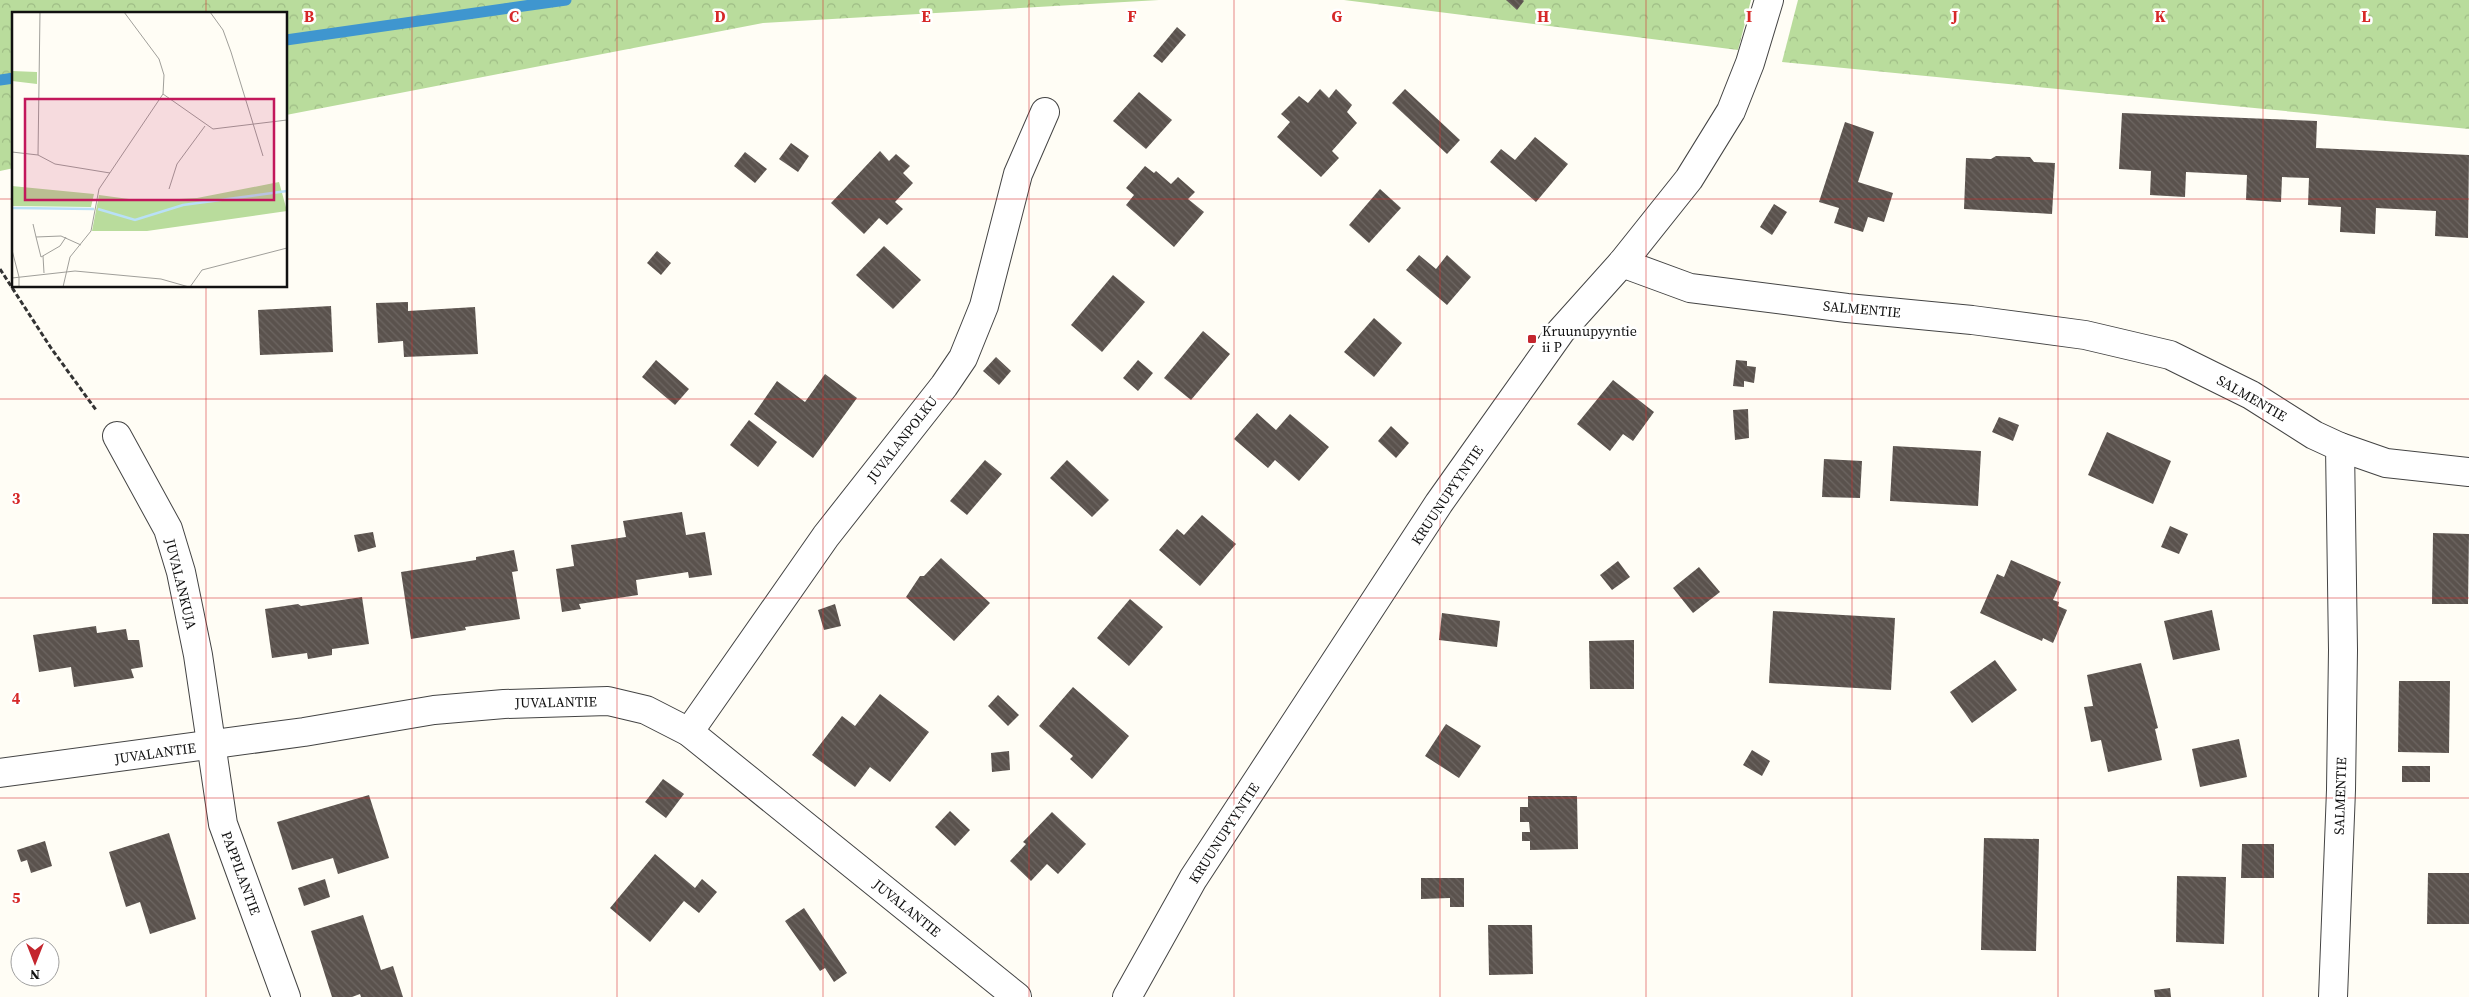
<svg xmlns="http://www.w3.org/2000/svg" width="2469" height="997" font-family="'Source Serif 4',serif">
  <defs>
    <pattern id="forest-crowns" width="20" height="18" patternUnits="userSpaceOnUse" patternTransform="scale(1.25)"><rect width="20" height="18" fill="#b9dc9c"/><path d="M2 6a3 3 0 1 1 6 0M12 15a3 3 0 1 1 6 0" fill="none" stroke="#9ebc85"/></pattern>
    <pattern id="building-back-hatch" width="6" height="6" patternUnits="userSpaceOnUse" patternTransform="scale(1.25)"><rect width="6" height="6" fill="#5a524d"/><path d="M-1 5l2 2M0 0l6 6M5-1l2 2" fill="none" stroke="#6d6662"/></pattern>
  </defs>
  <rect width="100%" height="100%" fill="#fffdf5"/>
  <g fill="url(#forest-crowns)">
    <path d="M0 0H1159L763 23 286 115V14H14V168L0 171Z"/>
    <path d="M1344 0H1751L1738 50Z"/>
    <path d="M1798 0H2469V129L1782 62Z"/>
  </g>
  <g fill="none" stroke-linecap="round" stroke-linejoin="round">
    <g stroke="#3f96cf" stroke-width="11">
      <path d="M286 40 566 0"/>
      <path d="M0 80 14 78"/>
    </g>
  </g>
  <g fill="url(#building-back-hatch)">
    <path d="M1506 0H1523L1524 1 1517 10Z"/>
    <path d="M1177 27 1186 35 1162 63 1153 56Z"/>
    <path d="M1320 89 1329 98 1336 89 1352 105 1347 112 1357 123 1332 151 1339 158 1321 177 1277 137 1290 122 1281 114 1299 96 1308 103Z"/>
    <path d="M1405 89 1460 140 1447 154 1392 103Z"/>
    <path d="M1139 92 1172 120 1146 149 1113 121Z"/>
    <path d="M2122 113 2317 121 2316 148 2469 155 2468 238 2435 236 2436 211 2376 208 2375 234 2340 232 2341 207 2308 205 2309 178 2282 177 2281 202 2246 200 2247 175 2186 172 2185 197 2150 195 2151 171 2119 169Z"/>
    <path d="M1845 122 1874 132 1858 182 1893 193 1884 222 1868 217 1863 232 1834 223 1839 208 1819 202Z"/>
    <path d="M1535 137 1568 164 1536 202 1490 162 1501 149 1515 160Z"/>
    <path d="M791 143 809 156 798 172 779 159Z"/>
    <path d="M880 151 889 161 896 154 910 166 903 173 913 183 895 202 903 209 887 225 879 218 864 234 831 203Z"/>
    <path d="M745 152 767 169 755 183 734 166Z"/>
    <path d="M1996 156 2030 157 2034 162 2055 163 2052 214 1964 209 1966 158 1991 159Z"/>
    <path d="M1145 166 1154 173 1156 171 1171 184 1178 177 1195 192 1188 199 1204 212 1174 247 1126 205 1134 195 1126 188Z"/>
    <path d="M1380 189 1401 208 1369 243 1349 225Z"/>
    <path d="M1774 204 1787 212 1772 235 1760 227Z"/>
    <path d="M884 246 921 280 893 309 856 275Z"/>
    <path d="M657 251 671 263 661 275 647 263Z"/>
    <path d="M1419 255 1436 269 1447 255 1471 277 1447 305 1406 270Z"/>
    <path d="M1113 275 1145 302 1102 352 1071 325Z"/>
    <path d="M408 302V311L475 307 478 354 404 357 403 341 378 343 376 303Z"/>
    <path d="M331 306 333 352 260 355 258 310Z"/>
    <path d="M1374 318 1402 343 1374 377 1344 352Z"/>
    <path d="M1203 331 1230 354 1191 400 1164 378Z"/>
    <path d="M996 357 1011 371 999 385 983 371Z"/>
    <path d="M656 360 689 389 675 405 642 377Z"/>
    <path d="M1138 360 1153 373 1138 391 1123 378Z"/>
    <path d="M1736 360 1747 361V366L1756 367 1754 383 1744 381V387L1733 386Z"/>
    <path d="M825 374 857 398 813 458 754 414 777 381 805 402Z"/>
    <path d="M1613 380 1654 412 1633 441 1623 434 1610 451 1577 424Z"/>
    <path d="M1748 409 1749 438 1735 440 1733 410Z"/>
    <path d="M1257 413 1276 430 1290 414 1329 447 1299 481 1275 460 1268 468 1234 439Z"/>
    <path d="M1999 417 2019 425 2013 441 1992 432Z"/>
    <path d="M749 420 777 442 758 467 730 445Z"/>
    <path d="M1391 426 1409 443 1396 458 1378 441Z"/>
    <path d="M2107 432 2171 461 2153 504 2088 475Z"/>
    <path d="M1893 446 1981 451 1978 506 1890 501Z"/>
    <path d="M1824 459 1862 461 1860 498 1822 497Z"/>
    <path d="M985 460 1002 474 967 515 950 501Z"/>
    <path d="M1067 460 1109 500 1092 517 1050 478Z"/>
    <path d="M682 512 686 535 705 532 712 575 689 578 688 572 636 580 638 595 579 604 581 609 562 612 556 569 574 566 571 545 626 537 623 521Z"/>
    <path d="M1202 515 1236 544 1200 586 1159 550 1177 529 1184 535Z"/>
    <path d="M2170 526 2188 534 2179 554 2161 547Z"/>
    <path d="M373 532 376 547 358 552 354 535Z"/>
    <path d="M2433 533 2469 534 2468 604H2432Z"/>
    <path d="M514 550 518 571 512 572 520 619 465 627 466 630 411 639 401 572 476 560V557Z"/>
    <path d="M941 558 990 603 954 641 906 597 920 576H924Z"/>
    <path d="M2011 560 2061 582 2053 600 2059 602 2058 606 2067 610 2053 643 2043 638 2042 641 1980 613 1997 574 2004 577Z"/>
    <path d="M1618 561 1630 577 1612 590 1600 575Z"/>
    <path d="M1699 567 1720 592 1693 613 1673 588Z"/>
    <path d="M362 597 369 644 332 649V655L308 659 307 653 272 658 265 609 298 604 301 606Z"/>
    <path d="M1130 599 1163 627 1129 666 1097 638Z"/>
    <path d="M835 604 841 626 824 630 818 610Z"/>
    <path d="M2212 610 2220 650 2173 660 2164 621Z"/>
    <path d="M1773 611 1895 618 1891 690 1769 683Z"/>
    <path d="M1442 613 1500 621 1497 647 1439 640Z"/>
    <path d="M96 626 97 633 126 629 128 640H139L143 667 131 669 134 678 74 687 71 667 39 672 33 635Z"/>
    <path d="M1634 640V689H1590L1589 641Z"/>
    <path d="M1995 660 2017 690 1972 723 1950 692Z"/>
    <path d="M2141 663 2158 728 2155 729 2162 760 2108 772 2101 740 2091 742 2084 707 2093 706 2087 675Z"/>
    <path d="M2399 681H2450L2449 753 2398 752Z"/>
    <path d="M1073 687 1129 736 1092 779 1070 759 1073 756 1039 726Z"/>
    <path d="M880 694 929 732 890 782 870 767 855 787 812 755 842 716 855 726Z"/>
    <path d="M998 695 1019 715 1008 726 988 706Z"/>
    <path d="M1446 724 1481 746 1459 778 1425 756Z"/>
    <path d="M2239 739 2247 777 2200 787 2192 749Z"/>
    <path d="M1752 750 1770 761 1762 776 1743 765Z"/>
    <path d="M1009 751 1010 770 992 772 991 753Z"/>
    <rect x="2402" y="766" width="28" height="16"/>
    <path d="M663 779 684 794 666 818 645 802Z"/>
    <path d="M369 795 389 858 338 874 333 858 292 870 277 822Z"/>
    <path d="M1528 796H1577L1578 849 1530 850V841H1522V832H1530L1529 822H1520V807H1528Z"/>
    <path d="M950 811 970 830 955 846 935 827Z"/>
    <path d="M1052 812 1086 844 1058 874 1047 864 1031 881 1010 861 1026 844 1023 842Z"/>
    <path d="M169 833 196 919 150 934 140 902 126 907 109 852Z"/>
    <path d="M1984 838 2039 839 2036 951 1981 950Z"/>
    <path d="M45 841 52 866 31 873 27 860 21 862 17 850Z"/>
    <path d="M2242 844H2274V878H2241Z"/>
    <path d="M655 854 695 888 702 879 717 892 699 913 684 901 650 942 610 908Z"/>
    <path d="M2428 873H2469V924H2427Z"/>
    <path d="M2177 876 2226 877 2224 944 2176 942Z"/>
    <path d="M1421 878H1464V907H1450V898L1421 899Z"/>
    <path d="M325 879 330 897 304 906 298 888Z"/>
    <path d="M804 908 847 973 834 982 825 968 820 971 785 921Z"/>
    <path d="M363 915 381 970 393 966 403 997H361L360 994 352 997H332L311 931Z"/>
    <path d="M1488 925H1532L1533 974 1489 975Z"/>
    <path d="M2170 988 2171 997H2155L2154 990Z"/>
  </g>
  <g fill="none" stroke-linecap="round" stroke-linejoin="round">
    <g stroke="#444" stroke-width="30">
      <g id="minor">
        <path d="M1622 263 1690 288 1847 308 1972 320 2085 335 2170 355 2251 395 2314 435 2340 447 2343 650 2341 790 2333 997"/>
        <path d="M117 436 168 529 181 572 198 655 223 824 286 997"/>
        <path d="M2340 447 2386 463 2469 472"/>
        <path d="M689 732 826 536 944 386 963 358 984 306 1018 174 1045 112"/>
        <path d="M0 773 304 732 434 710 504 704 608 701 646 710 689 732 1017 997"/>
      </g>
    </g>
    <g stroke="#444" stroke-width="30">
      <path id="tertiary" d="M1127 997 1193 879 1439 503 1561 331 1622 263 1689 179 1731 111 1750 63 1769 0"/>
    </g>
    <path stroke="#333" stroke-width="3" stroke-dasharray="5 2.5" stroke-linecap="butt" d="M0 269 51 348 96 410"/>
    <use href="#minor" stroke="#fff" stroke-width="28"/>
    <use href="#tertiary" stroke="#fff" stroke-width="28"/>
  </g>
  <path fill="none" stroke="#d62828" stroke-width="1" stroke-opacity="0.55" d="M206 0V14M412 0V997M617 0V997M823 0V997M1029 0V997M1234 0V997M1440 0V997M1646 0V997M1852 0V997M2058 0V997M2263 0V997M0 199H14M286 199H2469M206 286V997M0 399H2469M0 598H2469M0 798H2469"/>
  <rect fill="#c4262e" stroke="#fff" stroke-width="2" x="1527" y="334" width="10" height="10" rx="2.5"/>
  <g text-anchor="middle" stroke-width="5" stroke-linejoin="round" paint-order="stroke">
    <g font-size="14" fill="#111" stroke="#fff">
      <text transform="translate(1862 309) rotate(5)" y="5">SALMENTIE</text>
      <text transform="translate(2252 398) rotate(30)" y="5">SALMENTIE</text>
      <text transform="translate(902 439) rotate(-52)" y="5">JUVALANPOLKU</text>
      <text transform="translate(1447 495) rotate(-56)" y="5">KRUUNUPYYNTIE</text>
      <text transform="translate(181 584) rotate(76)" y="5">JUVALANKUJA</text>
      <text transform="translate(556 702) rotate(-1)" y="5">JUVALANTIE</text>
      <text transform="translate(155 753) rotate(-8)" y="5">JUVALANTIE</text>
      <text transform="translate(2340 796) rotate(-88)" y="5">SALMENTIE</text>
      <text transform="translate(1224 833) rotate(-57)" y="5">KRUUNUPYYNTIE</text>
      <text transform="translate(241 873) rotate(70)" y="5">PAPPILANTIE</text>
      <text transform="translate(907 908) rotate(39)" y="5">JUVALANTIE</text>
    </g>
    <g font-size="14" fill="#111" stroke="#fff" text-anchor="start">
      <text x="1542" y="336">Kruunupyyntie<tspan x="1542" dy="16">ii P</tspan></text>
    </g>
  </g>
  <g transform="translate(12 12)">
    <rect width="275" height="275" fill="#fffdf5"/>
    <path d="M0 59 25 60V72L0 69ZM267 170 275 199 135 219H80L87 183 132 189 185 186ZM0 174 10 175 82 182 79 195 0 194Z" fill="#b9dc9c"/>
    <path fill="none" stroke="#b9e0f7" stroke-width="2.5" d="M0 196 82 197M86 197 123 208 171 193 275 179"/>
    <path fill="none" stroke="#a09f9a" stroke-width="1" d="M28 0 26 143 43 152 98 161M198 0 211 18 219 40 251 144M151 82 201 117 275 108M0 140 26 143M157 177 165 152 193 114M21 212 24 225 49 224 69 233M24 225 29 245 48 234 54 225M0 238 7 265V275M31 244 32 261M0 266 63 259 149 267 177 275M51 275 58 245 79 219 87 177 151 82 152 63 147 47 112 0M178 275 190 258 275 236"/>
    <path fill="#c2185b" fill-opacity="0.15" stroke="#c2185b" stroke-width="2.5" d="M13 87H262V188H13Z"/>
    <rect width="275" height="275" fill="none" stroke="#111" stroke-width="2.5"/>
  </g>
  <g font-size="16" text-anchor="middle" font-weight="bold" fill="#d62828" stroke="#fff" stroke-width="5" stroke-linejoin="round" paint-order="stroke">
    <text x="309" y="22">B</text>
    <text x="514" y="22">C</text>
    <text x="720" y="22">D</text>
    <text x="926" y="22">E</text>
    <text x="1132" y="22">F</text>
    <text x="1337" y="22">G</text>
    <text x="1543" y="22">H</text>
    <text x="1749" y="22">I</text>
    <text x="1955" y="22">J</text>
    <text x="2160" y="22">K</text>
    <text x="2366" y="22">L</text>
    <text x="16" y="504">3</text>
    <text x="16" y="704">4</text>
    <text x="16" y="903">5</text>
  </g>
  <g transform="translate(35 962) rotate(180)"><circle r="24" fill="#ffffff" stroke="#a0a0a0"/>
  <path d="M0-4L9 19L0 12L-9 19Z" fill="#c4262e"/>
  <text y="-8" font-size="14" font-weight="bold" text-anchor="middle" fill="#111111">N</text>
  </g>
</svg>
